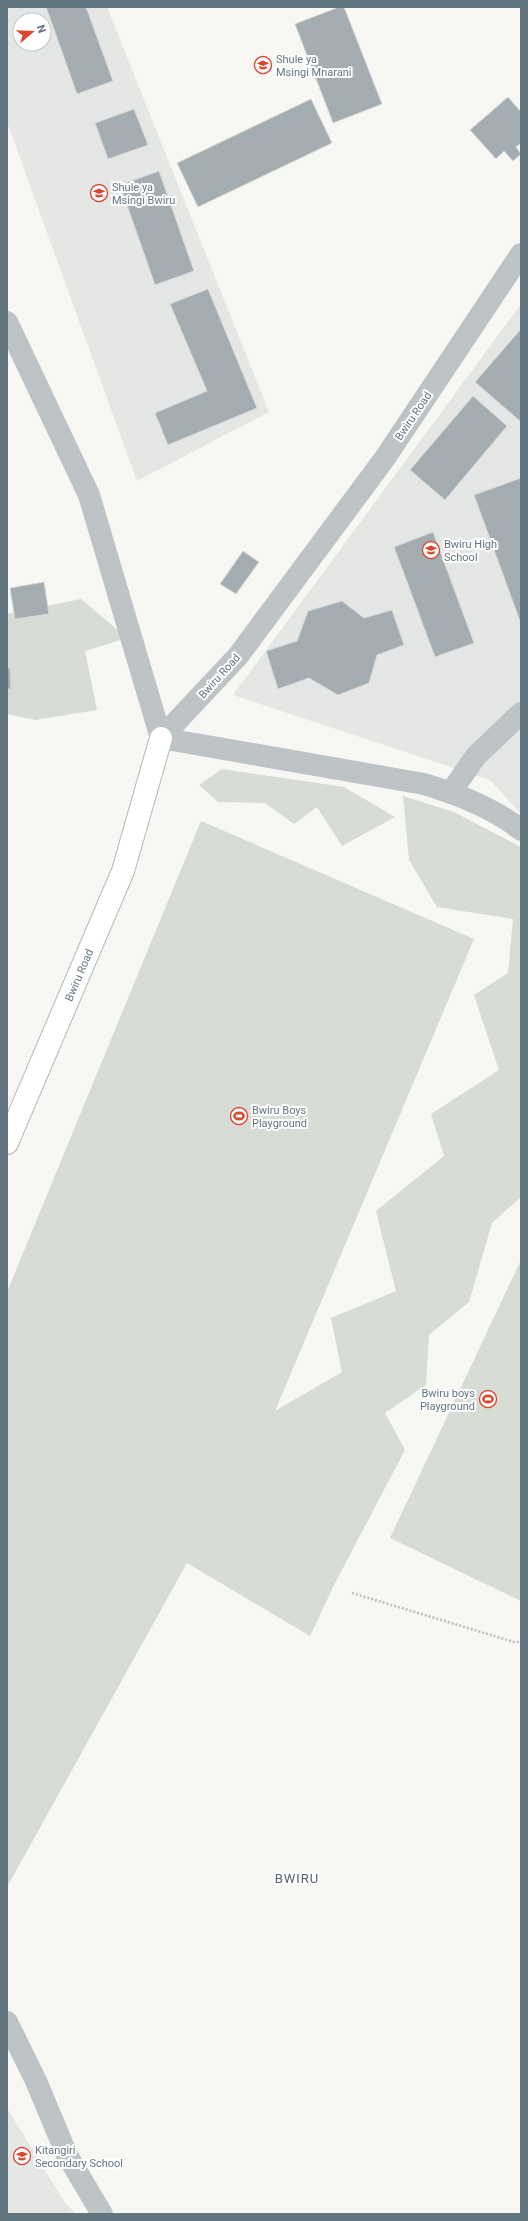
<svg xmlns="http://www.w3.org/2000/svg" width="528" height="2221" font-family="Roboto,sans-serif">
  <rect width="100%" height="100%" fill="#f7f7f4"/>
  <g fill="#e5e7e5" fill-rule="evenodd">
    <path d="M7 7H107L269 412 137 481 7 122ZM20 20H44V44H20Z"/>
    <path d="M521 304V814L490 780 233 695Z"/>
    <path d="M7 2108 65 2203 76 2214H7Z"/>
  </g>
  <g fill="#d7dcd4">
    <path d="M81 599 127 638 85 651 97 710 35 720 7 714V614Z"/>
    <path d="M222 769 344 787 395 817 342 846 317 807 294 824 265 803 218 802 199 785Z"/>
    <path d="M403 796 454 812 521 847V1197L492 1223 469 1302 429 1335 426 1385 385 1413 405 1450 334 1585 310 1636 187 1563 7 1887V1292L201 821 474 939 275 1411 342 1372 331 1318 396 1291 376 1211 444 1156 431 1114 499 1070 474 995 508 973 513 919 437 907 409 860Z"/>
    <path d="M521 1260V1601L390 1538Z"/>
  </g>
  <g fill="#a3adb2" stroke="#d9d8d7">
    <path d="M46 7H86L113 81 77 94Z"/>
    <path d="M339 7H344L382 104 333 123 295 24Z"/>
    <path d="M508 97 521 112V143L516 147 521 154 513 161 504 151 496 159 470 130Z"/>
    <path d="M311 99 332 143 198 207 177 163Z"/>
    <path d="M134 109 148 145 108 159 95 123Z"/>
    <path d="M159 171 194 271 155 285 120 185Z"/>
    <path d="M208 289 257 408 168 445 155 413 207 391 170 304Z"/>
    <path d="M521 329V422L475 382Z"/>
    <path d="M473 396 507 426 445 500 410 470Z"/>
    <path d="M521 478V624L474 495Z"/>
    <path d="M433 532 474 643 435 657 394 547Z"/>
    <path d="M243 551 259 562 236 594 220 584Z"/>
    <path d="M44 582 49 614 15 619 10 588Z"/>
    <path d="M342 601 364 618 392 610 404 645 377 655 369 683 338 695 309 678 278 689 266 651 297 641 308 611Z"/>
    <path d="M7 668H10L11 689H7Z"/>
  </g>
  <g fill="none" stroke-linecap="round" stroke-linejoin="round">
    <g stroke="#b2b8bb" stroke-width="24">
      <path id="major" d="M7 1143 123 871 161 738"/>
    </g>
    <path stroke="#b9bcbe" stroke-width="2.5" stroke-dasharray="2 2" stroke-linecap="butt" d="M352 1593 514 1642H521"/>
    <g stroke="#bec3c6" stroke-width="22">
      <path d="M7 322 89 495 161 738"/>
      <path d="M161 738 238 656 385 458 521 254"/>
      <path d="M161 738 424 784C457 794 494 808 521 830"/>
      <path d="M451 792 476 756 521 713"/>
      <path d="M7 2022 36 2081 67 2155 102 2214"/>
    </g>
    <use href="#major" stroke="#fff" stroke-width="22"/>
  </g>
  <defs>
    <g id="school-ring" transform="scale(0.9)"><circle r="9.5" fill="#fff" stroke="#db4630" stroke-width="1.5"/><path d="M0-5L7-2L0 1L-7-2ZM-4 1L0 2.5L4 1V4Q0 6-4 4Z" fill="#db4630"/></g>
    <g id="stadium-ring" transform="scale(0.9)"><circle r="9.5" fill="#fff" stroke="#db4630" stroke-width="1.5"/><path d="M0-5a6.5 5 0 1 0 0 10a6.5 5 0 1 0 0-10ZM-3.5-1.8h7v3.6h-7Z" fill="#db4630"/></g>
  </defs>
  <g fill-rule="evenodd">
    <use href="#school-ring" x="263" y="65"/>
    <use href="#school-ring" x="99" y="193"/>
    <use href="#school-ring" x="431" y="550"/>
    <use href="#stadium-ring" x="239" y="1116"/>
    <use href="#stadium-ring" x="488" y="1399"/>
    <use href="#school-ring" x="22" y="2156"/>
  </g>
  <g text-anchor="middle" stroke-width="4" stroke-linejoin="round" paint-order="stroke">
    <g font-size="11" fill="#63757e" stroke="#fff" text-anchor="start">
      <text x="276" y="63">Shule ya<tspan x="276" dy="13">Msingi Mnarani</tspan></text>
      <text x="112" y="191">Shule ya<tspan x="112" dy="13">Msingi Bwiru</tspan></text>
      <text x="444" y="548">Bwiru High<tspan x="444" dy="13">School</tspan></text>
      <text x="252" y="1114">Bwiru Boys<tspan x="252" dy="13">Playground</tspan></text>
      <text x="475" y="1397" text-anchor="end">Bwiru boys<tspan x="475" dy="13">Playground</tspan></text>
      <text x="35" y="2154">Kitangiri<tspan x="35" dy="13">Secondary School</tspan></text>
    </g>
    <g font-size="11" fill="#63757e" stroke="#fff">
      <text transform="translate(413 416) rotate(-56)" y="4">Bwiru Road</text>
      <text transform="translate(219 676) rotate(-48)" y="4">Bwiru Road</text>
      <text transform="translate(79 975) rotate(-67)" y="4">Bwiru Road</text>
    </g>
    <g font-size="13" letter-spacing="1" fill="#556269" stroke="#fff">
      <text x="297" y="1883">BWIRU</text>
    </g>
  </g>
  <rect width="528" height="2221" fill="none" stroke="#63757e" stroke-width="16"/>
  <g transform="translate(32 32) rotate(71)"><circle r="19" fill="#ffffff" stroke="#c1c8cb"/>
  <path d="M0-3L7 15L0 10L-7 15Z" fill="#db4630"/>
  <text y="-6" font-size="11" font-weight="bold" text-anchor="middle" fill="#63757e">N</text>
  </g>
</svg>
